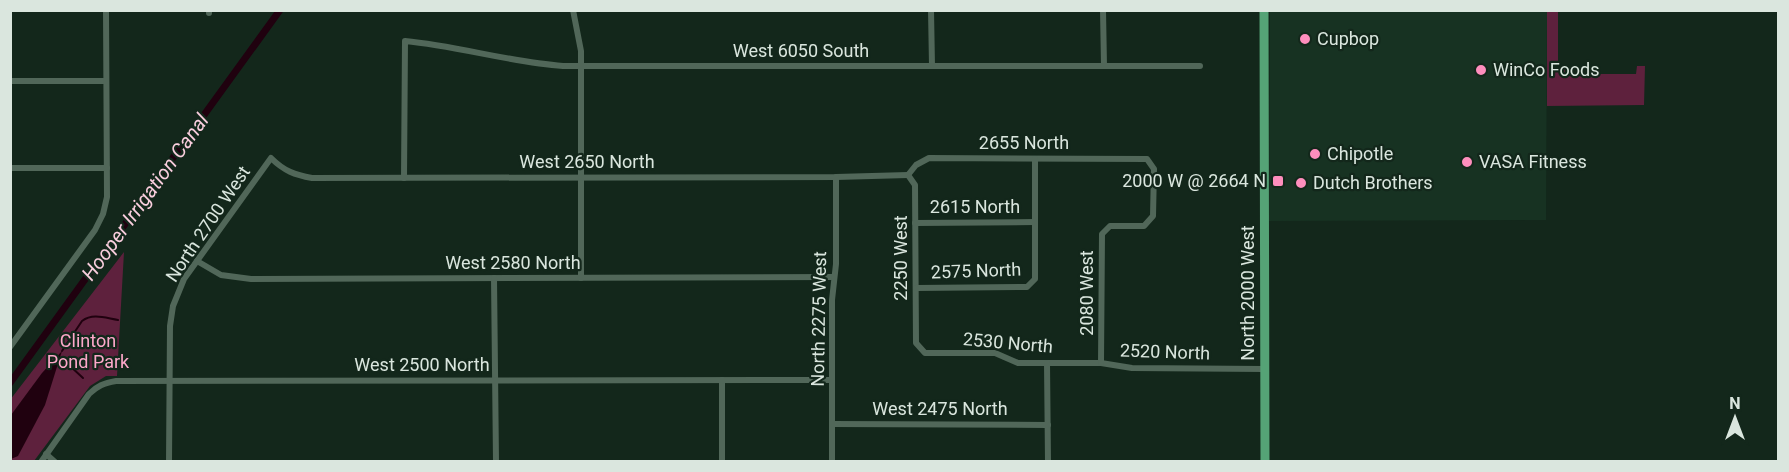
<svg xmlns="http://www.w3.org/2000/svg" width="1789" height="472" font-family="Roboto,sans-serif">
  <rect width="100%" height="100%" fill="#13271b"/>
  <path fill="#173222" d="M1270 11H1547L1546 220 1269 221Z"/>
  <g fill="#5e213d">
    <path d="M1547 11H1558V68H1565V74H1636L1637 66H1645L1644 105 1547 106Z"/>
    <path d="M124 252 117 376H106L90 386 34 461H11L10 400Z"/>
  </g>
  <path fill="#20010f" d="M62 351 45 405 18 456 11 459V415L42 373Z"/>
  <g fill="none" stroke-linecap="round" stroke-linejoin="round">
    <g stroke="#20010f" stroke-width="2">
      <path d="M62 351 82 321C93 313 105 318 118 320"/>
      <path d="M59 362 65 364"/>
      <path d="M69 365 83 378"/>
    </g>
    <path stroke="#20010f" stroke-width="7" d="M10 383 280 10"/>
    <g stroke="#516759" stroke-width="6">
      <path d="M573 10 581 51V278"/>
      <path d="M931 10 932 66"/>
      <path d="M1103 10 1104 66"/>
      <path d="M209 13V10"/>
      <path d="M10 81H106"/>
      <path d="M10 168H107"/>
      <path d="M908 175 915 185 916 343 925 353H995L1018 363H1101L1132 368 1264 369"/>
      <path d="M908 175 916 165 929 158 1147 159 1154 169 1153 216 1144 226H1110L1102 234 1101 363"/>
      <path d="M404 178 405 41C458 46 509 62 563 66H1200"/>
      <path d="M915 223 1035 222"/>
      <path d="M197 261 221 275 251 279 834 277"/>
      <path d="M494 278 496 462"/>
      <path d="M916 288 1027 287 1035 279V159"/>
      <path d="M10 347 95 230 103 214 107 197 106 10"/>
      <path d="M1047 363 1048 462"/>
      <path d="M722 380V462"/>
      <path d="M832 424 1048 425"/>
      <path d="M46 454 55 462"/>
      <path d="M41 462 89 394C97 386 104 383 116 381L832 380"/>
      <path d="M169 462 170 326 173 306 184 279 271 158C284 171 295 175 312 178L836 177 908 175"/>
      <path d="M832 462V300L836 264V177"/>
    </g>
    <path stroke="#55a376" stroke-width="9" d="M1264 10 1265 462"/>
  </g>
  <g fill="#fe8ebd" stroke="#13271b" stroke-width="2">
    <circle cx="1305" cy="39" r="6"/>
    <circle cx="1481" cy="70" r="6"/>
    <circle cx="1315" cy="154" r="6"/>
    <circle cx="1467" cy="162" r="6"/>
    <rect x="1272" y="175" width="12" height="12" rx="3"/>
    <circle cx="1301" cy="183" r="6"/>
  </g>
  <g text-anchor="middle" stroke-width="4.5" stroke-linejoin="round" paint-order="stroke">
    <g font-size="18" fill="#dae6de" stroke="#13271b" text-anchor="start">
      <text x="1317" y="45">Cupbop</text>
      <text x="1493" y="76">WinCo Foods</text>
      <text x="1327" y="160">Chipotle</text>
      <text x="1479" y="168">VASA Fitness</text>
      <text x="1266" y="187" text-anchor="end">2000 W @ 2664 N</text>
      <text x="1313" y="189">Dutch Brothers</text>
    </g>
    <g font-size="18" fill="#dae6de" stroke="#13271b">
      <text x="801" y="57">West 6050 South</text>
      <text x="1024" y="149">2655 North</text>
      <text x="587" y="168">West 2650 North</text>
      <text x="975" y="213">2615 North</text>
      <text transform="translate(208 224) rotate(-56)" y="6">North 2700 West</text>
      <text transform="translate(901 258) rotate(-90)" y="6">2250 West</text>
      <text x="513" y="269">West 2580 North</text>
      <text transform="translate(976 271) rotate(-2)" y="6">2575 North</text>
      <text transform="translate(1087 293) rotate(-90)" y="6">2080 West</text>
      <text transform="translate(1248 293) rotate(-90)" y="6">North 2000 West</text>
      <text transform="translate(819 319) rotate(-89)" y="6">North 2275 West</text>
      <text transform="translate(1008 343) rotate(5)" y="6">2530 North</text>
      <text transform="translate(1165 352) rotate(2)" y="6">2520 North</text>
      <text x="422" y="371">West 2500 North</text>
      <text x="940" y="415">West 2475 North</text>
    </g>
    <g font-size="18" fill="#fda8ca" stroke="#13271b">
      <text x="88" y="347">Clinton<tspan x="88" dy="21">Pond Park</tspan></text>
    </g>
    <g font-size="20" font-style="italic" fill="#facede" stroke="#13271b">
      <text transform="translate(145 197) rotate(-54)" y="7">Hooper Irrigation Canal</text>
    </g>
  </g>
  <rect width="1789" height="472" fill="none" stroke="#dae6de" stroke-width="24"/>
  <g transform="translate(1735 418)" stroke="#13271b" stroke-width="4.5" paint-order="stroke">
  <path d="M0-4.5L10 22L0 15L-10 22Z" fill="#dae6de"/>
  <text y="-9" font-size="16" font-weight="bold" text-anchor="middle" fill="#dae6de">N</text>
  </g>
</svg>
